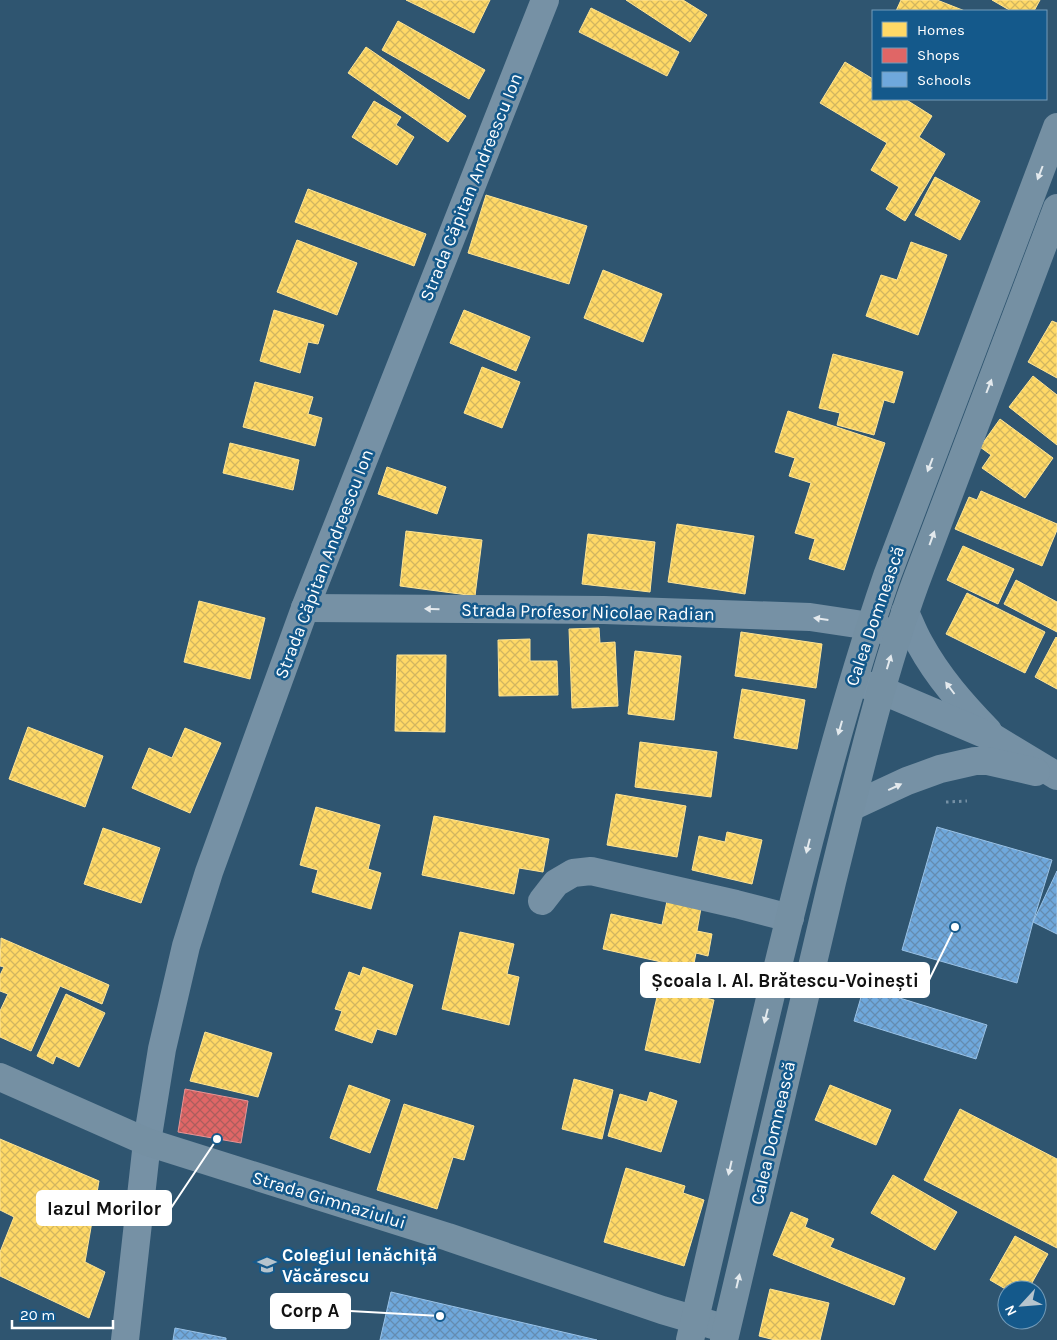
<svg xmlns="http://www.w3.org/2000/svg" width="1057" height="1340" font-family="Karla,sans-serif">
  <defs>
    <pattern id="homes-cross-hatch" width="8" height="8" patternUnits="userSpaceOnUse" patternTransform="scale(1.25)"><rect width="8" height="8" fill="#ffd966"/><path d="M0 0l8 8M0 8l8-8" fill="none" stroke="#d2b660"/></pattern>
    <pattern id="shops-cross-hatch" width="8" height="8" patternUnits="userSpaceOnUse" patternTransform="scale(1.25)"><rect width="8" height="8" fill="#e06666"/><path d="M0 0l8 8M0 8l8-8" fill="none" stroke="#ac5d5d"/></pattern>
    <pattern id="schools-cross-hatch" width="8" height="8" patternUnits="userSpaceOnUse" patternTransform="scale(1.25)"><rect width="8" height="8" fill="#6fa8dc"/><path d="M0 0l8 8M0 8l8-8" fill="none" stroke="#648cb1"/></pattern>
  </defs>
  <rect width="100%" height="100%" fill="#2f5570"/>
  <g fill="url(#homes-cross-hatch)" stroke="#ffe494">
    <path d="M406 0H490L474 33Z"/>
    <path d="M626 0H683L707 15 690 42Z"/>
    <path d="M901 0H937L965 11H896Z"/>
    <path d="M992 0H1040L1034 11H1011Z"/>
    <path d="M591 8 679 52 667 76 579 32Z"/>
    <path d="M398 21 485 70 469 99 382 50Z"/>
    <path d="M366 47 466 116 448 142 348 73Z"/>
    <path d="M845 62 873 79V99H905L932 116 919 137 945 154 905 221 886 209 899 187 871 170 887 143 820 103Z"/>
    <path d="M374 101 401 117 396 125 414 137 397 165 352 137Z"/>
    <path d="M935 177 980 201 960 240 915 215Z"/>
    <path d="M308 189 426 234 414 266 295 222Z"/>
    <path d="M486 195 587 226 569 284 468 253Z"/>
    <path d="M297 240 357 263 337 315 277 292Z"/>
    <path d="M911 242 947 255 918 335 866 316 881 275 897 280Z"/>
    <path d="M603 270 662 294 643 342 584 318Z"/>
    <path d="M274 310 324 325 318 344 308 342 300 373 260 361Z"/>
    <path d="M464 310 530 337 516 371 450 343Z"/>
    <path d="M1052 321 1057 323V378L1028 362Z"/>
    <path d="M833 354 903 372 894 403 884 400 874 435 837 425 840 413 819 408Z"/>
    <path d="M482 367 520 382 502 428 464 413Z"/>
    <path d="M1033 376 1057 395V445L1009 407Z"/>
    <path d="M255 382 313 397 308 414 322 418 315 446 243 427Z"/>
    <path d="M788 411 885 443 844 570 809 559 815 539 795 533 811 483 789 476 795 458 775 452Z"/>
    <path d="M1000 419 1053 458 1025 498 982 468 991 455 980 447Z"/>
    <path d="M230 443 299 460 293 490 223 473Z"/>
    <path d="M387 467 446 487 437 514 378 494Z"/>
    <path d="M981 491 1057 524V530L1042 566 955 529 969 497 977 500Z"/>
    <path d="M677 524 754 536 745 594 668 582Z"/>
    <path d="M406 531 482 540 475 596 400 586Z"/>
    <path d="M588 534 655 542 650 592 582 584Z"/>
    <path d="M963 546 1014 569 998 604 947 580Z"/>
    <path d="M1016 580 1057 602V632L1004 604Z"/>
    <path d="M967 593 1045 632 1025 673 946 634Z"/>
    <path d="M199 601 265 618 250 679 184 662Z"/>
    <path d="M599 628 600 643 615 642 618 706 572 708 569 629Z"/>
    <path d="M741 632 822 644 816 688 735 676Z"/>
    <path d="M1056 637 1057 638V689L1035 677Z"/>
    <path d="M530 639V661H557L558 695 499 696 498 640Z"/>
    <path d="M635 651 681 656 674 720 628 714Z"/>
    <path d="M397 655H446L445 732 395 731Z"/>
    <path d="M742 689 805 700 797 749 734 738Z"/>
    <path d="M28 727 103 756 85 807 9 779Z"/>
    <path d="M185 728 221 743 190 813 132 788 149 748 172 758Z"/>
    <path d="M640 742 717 752 711 797 635 787Z"/>
    <path d="M616 794 686 806 677 857 607 845Z"/>
    <path d="M316 807 380 825 368 869 381 873 371 909 312 892 318 870 300 865Z"/>
    <path d="M434 816 549 839 543 872 519 868 514 894 422 875Z"/>
    <path d="M103 828 160 848 141 903 84 884Z"/>
    <path d="M727 832 762 840 752 884 692 870 699 836 725 842Z"/>
    <path d="M667 901 701 908 697 931 712 934 708 956 696 953 693 969 603 949 611 914 662 925Z"/>
    <path d="M460 932 514 944 507 974 519 977 509 1025 442 1009Z"/>
    <path d="M1 938 109 985 102 1004 60 986 31 1051 0 1037V1011L8 994 0 991V975L4 967 0 966Z"/>
    <path d="M363 967 413 985 396 1035 377 1029 372 1043 335 1030 342 1011 335 1009 349 972 360 976Z"/>
    <path d="M659 988 714 1000 700 1063 645 1050Z"/>
    <path d="M66 994 105 1013 79 1067 56 1056 53 1064 37 1056Z"/>
    <path d="M205 1032 272 1053 258 1097 190 1081Z"/>
    <path d="M574 1079 613 1090 602 1139 562 1129Z"/>
    <path d="M349 1085 390 1100 370 1153 330 1138Z"/>
    <path d="M830 1085 891 1110 876 1145 815 1120Z"/>
    <path d="M650 1092 677 1101 661 1152 608 1136 620 1094 647 1102Z"/>
    <path d="M404 1104 474 1126 464 1160 453 1157 437 1209 377 1190Z"/>
    <path d="M960 1109 1057 1159V1248L924 1180Z"/>
    <path d="M0 1139 99 1181 85 1262 105 1272 89 1318 0 1276V1252L14 1217 0 1210Z"/>
    <path d="M626 1168 685 1186 683 1193 704 1200 684 1266 604 1242Z"/>
    <path d="M893 1175 957 1212 935 1250 871 1213Z"/>
    <path d="M791 1212 808 1219 805 1227 834 1239 830 1247 905 1278 894 1305 773 1255Z"/>
    <path d="M1015 1236 1048 1254 1028 1290H1007L990 1280Z"/>
    <path d="M770 1289 829 1303 820 1340H775L759 1336Z"/>
  </g>
  <path fill="url(#shops-cross-hatch)" stroke="#e99494" d="M185 1089 248 1101 241 1143 178 1132Z"/>
  <g fill="url(#schools-cross-hatch)" stroke="#9ac2e6">
    <path d="M937 827 1052 860 1033 922 1017 983 902 950Z"/>
    <path d="M1057 871V934L1033 922Z"/>
    <path d="M864 987 987 1025 976 1059 854 1021Z"/>
    <path d="M391 1292 597 1340H380Z"/>
    <path d="M175 1328 226 1338V1340H173Z"/>
  </g>
  <g fill="none" stroke-linecap="round" stroke-linejoin="round">
    <path stroke="#7691a5" stroke-width="3" stroke-dasharray="2.5 4" stroke-linecap="butt" d="M946 802 967 801"/>
    <g stroke="#7691a5" stroke-width="28">
      <path d="M305 608 604 610 810 617 870 626 898 635"/>
      <path d="M905 612C910 623 914 634 920 644 938 677 962 704 988 731"/>
      <path d="M858 682 881 690 994 738 1057 776"/>
      <path d="M851 807 907 781 940 769 975 761H988L1036 772"/>
      <path d="M542 901 556 883 573 873 591 871 736 904 790 918"/>
      <path d="M125 1340 147 1142 162 1049 186 946 209 872 305 608 545 0"/>
    </g>
    <g stroke="#7590a3" stroke-width="28">
      <path d="M0 1077 147 1142 448 1237 662 1310 713 1325"/>
      <path d="M690 1340C727 1183 762 1025 802 869 827 770 854 672 887 576L1057 127"/>
      <path d="M724 1340C760 1187 795 1034 832 882 857 782 880 681 915 584L1057 208"/>
    </g>
  </g>
  <defs><path id="oneway-solid" d="M-6-.8H1V-3.2L6.5 0L1 3.2V.8H-6Z" transform="scale(1.25)"/></defs>
  <g fill="#e3e9ed">
    <use href="#oneway-solid" transform="translate(1040 173) rotate(111)"/>
    <use href="#oneway-solid" transform="translate(989 386) rotate(-69)"/>
    <use href="#oneway-solid" transform="translate(930 465) rotate(111)"/>
    <use href="#oneway-solid" transform="translate(932 538) rotate(-70)"/>
    <use href="#oneway-solid" transform="translate(889 662) rotate(-73)"/>
    <use href="#oneway-solid" transform="translate(840 728) rotate(106)"/>
    <use href="#oneway-solid" transform="translate(808 846) rotate(104)"/>
    <use href="#oneway-solid" transform="translate(766 1016) rotate(104)"/>
    <use href="#oneway-solid" transform="translate(730 1168) rotate(103)"/>
    <use href="#oneway-solid" transform="translate(738 1281) rotate(-77)"/>
  </g>
  <g fill="#e4e9ed">
    <use href="#oneway-solid" transform="translate(432 609) rotate(-179)"/>
    <use href="#oneway-solid" transform="translate(821 619) rotate(-172)"/>
    <use href="#oneway-solid" transform="translate(950 688) rotate(-127)"/>
    <use href="#oneway-solid" transform="translate(895 787) rotate(-25)"/>
  </g>
  <defs>
    <g id="school-bare" transform="scale(1.5)"><path d="M0-5L7-2L0 1L-7-2ZM-4 1L0 2.5L4 1V4Q0 6-4 4Z" fill="#b6c4cd" stroke="#14598b" stroke-width="2.5" paint-order="stroke"/></g>
  </defs>
  <g fill-rule="evenodd">
    <use href="#school-bare" x="267" y="1265"/>
  </g>
  <g text-anchor="middle" stroke-width="5" stroke-linejoin="round" paint-order="stroke">
    <g font-size="18" fill="#fff" stroke="#14598b">
      <text transform="translate(471 187) rotate(-68)" y="6">Strada Căpitan Andreescu Ion</text>
      <text transform="translate(324 564) rotate(-69)" y="6">Strada Căpitan Andreescu Ion</text>
      <text transform="translate(588 612) rotate(1)" y="6">Strada Profesor Nicolae Radian</text>
      <text transform="translate(875 616) rotate(-71)" y="6">Calea Domnească</text>
      <text transform="translate(773 1133) rotate(-77)" y="6">Calea Domnească</text>
      <text transform="translate(329 1200) rotate(17)" y="6">Strada Gimnaziului</text>
    </g>
    <g font-size="18" font-weight="bold" fill="#fff" stroke="#14598b" text-anchor="start">
      <text x="282" y="1261">Colegiul Ienăchiță<tspan x="282" dy="21">Văcărescu</tspan></text>
    </g>
  </g>
  <path fill="none" stroke="#fff" stroke-width="2" d="M955 927L929 980M217 1139L171 1208M440 1316L350 1311"/>
  <g fill="#fff" stroke="#14598b" stroke-width="2">
    <circle cx="955" cy="927" r="5"/>
    <circle cx="217" cy="1139" r="5"/>
    <circle cx="440" cy="1316" r="5"/>
  </g>
  <g fill="#fff" stroke="#fff" stroke-width="2">
    <rect x="641" y="963" width="288" height="34" rx="5"/>
    <rect x="37" y="1191" width="134" height="34" rx="5"/>
    <rect x="271" y="1294" width="79" height="34" rx="5"/>
  </g>
  <g font-size="19" text-anchor="middle" font-weight="bold" fill="#111">
    <text x="785" y="987">Școala I. Al. Brătescu-Voinești</text>
    <text x="104" y="1215">Iazul Morilor</text>
    <text x="310" y="1317">Corp A</text>
  </g>
  <rect x="872" y="10" width="175" height="90" fill="#14598b" stroke="#729bb9"/>
  <rect x="882" y="22" width="25" height="15" fill="#ffd966" stroke="#729bb9"/>
  <text x="917" y="35" font-size="15" fill="#ffffff">Homes</text>
  <rect x="882" y="48" width="25" height="15" fill="#e06666" stroke="#729bb9"/>
  <text x="917" y="60" font-size="15" fill="#ffffff">Shops</text>
  <rect x="882" y="72" width="25" height="15" fill="#6fa8dc" stroke="#729bb9"/>
  <text x="917" y="85" font-size="15" fill="#ffffff">Schools</text>
  <g transform="translate(1022 1305) rotate(244)"><circle r="24" fill="#14598b" stroke="#729bb9"/>
  <path d="M0-4L9 19L0 12L-9 19Z" fill="#b6c4cd"/>
  <text y="-8" font-size="14" font-weight="bold" text-anchor="middle" fill="#ffffff">N</text>
  </g>
  <path d="M12 1320v8h101v-8" fill="none" stroke="#ffffff" stroke-width="2.5"/>
  <text x="20" y="1320" font-size="15" fill="#ffffff" stroke="#14598b" stroke-width="4" paint-order="stroke">20 m</text>
</svg>
